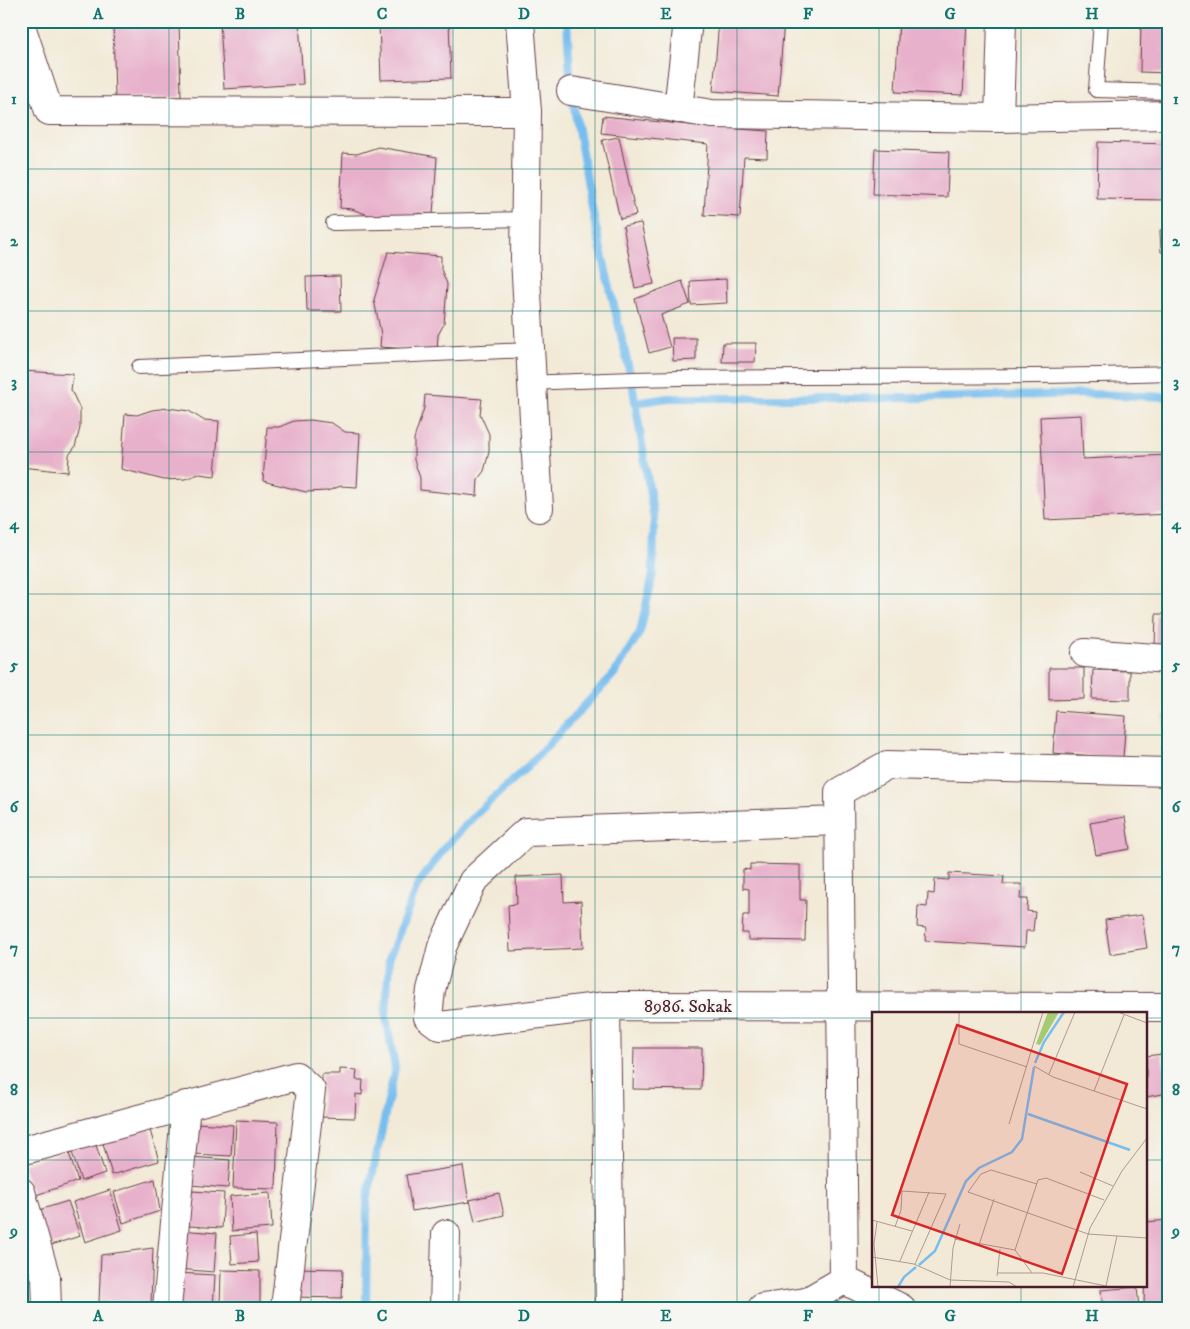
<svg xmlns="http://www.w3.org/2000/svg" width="1190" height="1329" font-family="'IM FELL DW Pica',serif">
  <rect width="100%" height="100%" fill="#f6f6f2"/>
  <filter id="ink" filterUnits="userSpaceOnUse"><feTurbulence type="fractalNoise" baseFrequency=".02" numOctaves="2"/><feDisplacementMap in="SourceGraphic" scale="10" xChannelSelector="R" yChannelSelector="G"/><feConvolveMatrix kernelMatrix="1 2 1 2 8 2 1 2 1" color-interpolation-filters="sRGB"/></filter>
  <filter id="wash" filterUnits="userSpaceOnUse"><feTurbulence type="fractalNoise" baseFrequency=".0096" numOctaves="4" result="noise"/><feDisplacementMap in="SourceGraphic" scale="20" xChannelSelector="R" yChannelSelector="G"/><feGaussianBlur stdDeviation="1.12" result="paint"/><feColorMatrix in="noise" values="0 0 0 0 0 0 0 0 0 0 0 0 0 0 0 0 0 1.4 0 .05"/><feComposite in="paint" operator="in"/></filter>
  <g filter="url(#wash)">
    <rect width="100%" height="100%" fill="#f2ead7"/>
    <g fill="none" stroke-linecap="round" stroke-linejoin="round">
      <g stroke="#77beef" stroke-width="8">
        <path d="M635 403 668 398H915L1093 394 1169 397"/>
        <path d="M366 1308 367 1200 395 1068 386 1017 389 959 417 886 446 846 475 815 529 765 614 674 640 632 653 574 654 519 632 382 595 224 571 91 567 21"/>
      </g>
    </g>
    <g id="blocks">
      <g fill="#e8b1cb">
        <path d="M113 21H179L181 97 115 98Z"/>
        <path d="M220 21H299L303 84 224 89Z"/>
        <path d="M379 21H449L451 78 381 80Z"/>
        <path d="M719 21H784L778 96 713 91Z"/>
        <path d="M899 21H967L963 95 895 92Z"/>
        <path d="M1141 21H1169V73L1140 72Z"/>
        <path d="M603 116 709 127 768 131 767 158 744 157 740 217 704 215 708 144 601 133Z"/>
        <path d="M619 137 636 215 620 219 602 140Z"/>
        <path d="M1098 142 1169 144V200L1097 199Z"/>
        <path d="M378 147 437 157 433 215 419 213 395 220 379 219 352 209 340 208 343 153 357 154Z"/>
        <path d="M875 149 949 152 947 197 873 194Z"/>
        <path d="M641 223 654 284 635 288 623 226Z"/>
        <path d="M1160 230H1169V252H1161Z"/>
        <path d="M388 252 441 256V269L447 284 446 300 444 324 438 335 437 351 380 347 381 334 374 300Z"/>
        <path d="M340 276 341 311H307L306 277Z"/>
        <path d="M726 279 727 303 691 305 690 281Z"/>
        <path d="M682 281 690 304 661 315 670 347 649 353 635 299Z"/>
        <path d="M672 338H696V360L673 361Z"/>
        <path d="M723 343H756L755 362H722Z"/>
        <path d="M21 371 73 374 71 390 80 409V428L75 447 69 455 68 472 21 467Z"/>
        <path d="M425 395 482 399 480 414 489 434V452L484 471 478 479 477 496 420 490V478L414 460V439L424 408Z"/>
        <path d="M168 408 189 411 203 420 219 421 215 476 199 474 185 479 164 480 121 469 125 414 137 415 152 410Z"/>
        <path d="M1081 415 1083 459 1168 455 1169 514 1045 520 1040 417Z"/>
        <path d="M310 420 332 423 345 432 360 433 357 487 341 486 327 491 306 492 263 481 267 427H279L294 421Z"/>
        <path d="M1156 614H1169V648L1155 647Z"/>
        <path d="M1049 668H1084V699L1049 700Z"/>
        <path d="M1093 670 1130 671V700L1092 699Z"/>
        <path d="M1166 675H1169V702H1164Z"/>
        <path d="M1056 711 1126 716 1123 758 1053 753Z"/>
        <path d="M1164 715 1169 716V755H1162Z"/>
        <path d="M1125 817 1130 849 1096 855 1090 823Z"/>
        <path d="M750 864 800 865V900H806L805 941 748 940V933H742L743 915H749V889L743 888V869L750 870Z"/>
        <path d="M949 873 1004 876 1003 884H1021L1020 899H1028L1027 911 1035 912 1033 931H1026L1025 947 925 941 926 928 917 927 918 906 927 907 928 893 934 894 935 879 949 880Z"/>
        <path d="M563 875 564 902 581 901 583 948 510 951 508 905 517 904 516 877Z"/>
        <path d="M1142 915 1147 948 1110 954 1105 920Z"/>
        <path d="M634 1048H702L701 1090 633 1089Z"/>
        <path d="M1162 1054 1168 1093 1146 1097V1056Z"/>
        <path d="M340 1069 357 1070 356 1080H363L362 1095 356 1094 355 1118 321 1117 322 1074H340Z"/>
        <path d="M236 1120 278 1122 276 1189 233 1188Z"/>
        <path d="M194 1123 233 1125 231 1156 192 1154Z"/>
        <path d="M149 1127 159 1161 112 1175 102 1140Z"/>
        <path d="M95 1142 105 1173 81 1181 71 1149Z"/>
        <path d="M68 1150 78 1181 33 1196 22 1165Z"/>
        <path d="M192 1157 230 1160 228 1188 190 1185Z"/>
        <path d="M463 1166 469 1202 412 1211 406 1175Z"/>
        <path d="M155 1179 160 1211 123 1223 114 1192Z"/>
        <path d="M110 1190 122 1230 85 1242 73 1202Z"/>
        <path d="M191 1191 224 1193 222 1228 189 1226Z"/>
        <path d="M270 1193 272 1228 232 1231 230 1196Z"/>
        <path d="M499 1193 504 1215 475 1222 470 1200Z"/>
        <path d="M68 1201 80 1236 48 1246 36 1211Z"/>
        <path d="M1169 1220V1304L1144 1306 1146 1222Z"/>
        <path d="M180 1230 217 1233 214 1272 177 1269Z"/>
        <path d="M256 1234 258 1262 232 1264 230 1236Z"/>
        <path d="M153 1248 151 1304 99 1302 101 1255Z"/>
        <path d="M294 1268 343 1269 342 1298 293 1297Z"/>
        <path d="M221 1270 260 1271V1306L220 1305Z"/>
        <path d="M178 1273 215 1275 213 1308 176 1307Z"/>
        <path d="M1137 1287 1139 1308H1103L1101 1290Z"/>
      </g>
    </g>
  </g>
  <g filter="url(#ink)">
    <use href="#blocks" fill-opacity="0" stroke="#633d45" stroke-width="1"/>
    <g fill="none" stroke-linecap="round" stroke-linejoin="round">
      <g stroke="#633d45" stroke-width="16">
        <g id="service">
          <path d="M1101 21 1096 90 1169 92"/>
          <path d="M333 223 526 219"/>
          <path d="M139 367 530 350"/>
          <path d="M532 383C744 372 956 381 1169 373"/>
        </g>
      </g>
      <g stroke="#633d45" stroke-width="30">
        <g id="minor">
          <path d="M520 21 527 112 525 258 539 508"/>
          <path d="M21 26 49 111 527 112"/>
          <path d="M571 91 712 114 999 118 1169 115"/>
          <path d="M678 109 688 21"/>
          <path d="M999 118 1002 21"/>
          <path d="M1085 653 1169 659"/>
          <path d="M839 821 526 832 473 881 442 947 431 990 428 1017 440 1026 606 1006 1169 1007"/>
          <path d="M606 1006 610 1308"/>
          <path d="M21 1151 296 1076 311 1090 285 1308"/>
          <path d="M21 1192 46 1278 47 1308"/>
          <path d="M167 1308 186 1105"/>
          <path d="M444 1308 446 1234"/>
          <path d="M762 1308 806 1302 844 1280"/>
          <path d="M901 1308 844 1280 839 792 887 765 1169 772"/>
        </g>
      </g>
      <use href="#service" stroke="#fff" stroke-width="14"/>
      <use href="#minor" stroke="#fff" stroke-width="28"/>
    </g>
  </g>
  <path fill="none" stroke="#0f766e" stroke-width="1" stroke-opacity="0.55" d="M169 21V1308M311 21V1308M453 21V1308M595 21V1308M737 21V1308M879 21V1013M1021 21V1013M21 169H1169M21 311H1169M21 452H1169M21 594H1169M21 735H1169M21 877H1169M21 1018H874M1146 1018H1169M21 1160H874M1146 1160H1169M879 1285V1308M1021 1285V1308"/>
  <g text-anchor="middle" stroke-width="4.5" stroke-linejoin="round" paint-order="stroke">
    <g font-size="18" fill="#4a1f2b" stroke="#f6f6f2">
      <text x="688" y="1012">8986. Sokak</text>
    </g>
  </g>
  <g transform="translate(872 1012)">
    <rect width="275" height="275" fill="#f2ead7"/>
    <path d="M176 0H187L168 33 164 32Z" fill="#a4ca74"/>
    <path fill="none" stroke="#77beef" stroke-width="2.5" d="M163 51 172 30 192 0M156 102 258 138M47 253 63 239 94 169 107 156 140 140 150 127 162 55M26 275 32 265 44 255"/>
    <path fill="none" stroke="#af9992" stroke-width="1" d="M87 0V32L155 55M246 0 275 11M162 54 181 65 275 97M177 62 203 0M222 79 252 3M137 112 171 0M208 160 241 174M165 172 119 158 109 162 96 180 216 222 275 226M0 208 40 219M5 210 2 232 6 275M23 215 29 198 30 179 74 182 43 252M82 227 143 238M107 233 122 187M0 245 42 252 78 268 137 270 145 275M28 249 57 180M125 261H171L234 274 245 224M160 261 143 238 166 168 174 166 232 188M125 264 128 237M78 275 81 236 88 212M201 275 218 216 250 159 275 126"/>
    <path fill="#d62828" fill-opacity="0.15" stroke="#d62828" stroke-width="2.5" d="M85 13 255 72 190 262 20 203Z"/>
    <rect width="275" height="275" fill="none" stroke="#4a1f2b" stroke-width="2.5"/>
  </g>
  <rect width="1190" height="1329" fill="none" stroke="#f6f6f2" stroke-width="55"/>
  <rect x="28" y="28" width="1134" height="1274" fill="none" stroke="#0f766e" stroke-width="2"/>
  <g font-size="16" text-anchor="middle" font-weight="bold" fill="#0f766e">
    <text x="98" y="19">A</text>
    <text x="240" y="19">B</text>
    <text x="382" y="19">C</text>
    <text x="524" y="19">D</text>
    <text x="666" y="19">E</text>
    <text x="808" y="19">F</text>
    <text x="950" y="19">G</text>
    <text x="1092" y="19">H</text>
    <text x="14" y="104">1</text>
    <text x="1176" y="104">1</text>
    <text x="14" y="246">2</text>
    <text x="1176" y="246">2</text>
    <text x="14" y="387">3</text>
    <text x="1176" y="387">3</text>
    <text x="14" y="529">4</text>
    <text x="1176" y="529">4</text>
    <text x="14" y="670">5</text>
    <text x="1176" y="670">5</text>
    <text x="14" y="812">6</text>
    <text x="1176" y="812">6</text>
    <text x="14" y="953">7</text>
    <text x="1176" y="953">7</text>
    <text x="14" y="1095">8</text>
    <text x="1176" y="1095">8</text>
    <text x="14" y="1236">9</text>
    <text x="1176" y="1236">9</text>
    <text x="98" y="1321">A</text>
    <text x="240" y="1321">B</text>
    <text x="382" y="1321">C</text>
    <text x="524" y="1321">D</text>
    <text x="666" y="1321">E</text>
    <text x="808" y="1321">F</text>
    <text x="950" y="1321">G</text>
    <text x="1092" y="1321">H</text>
  </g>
</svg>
